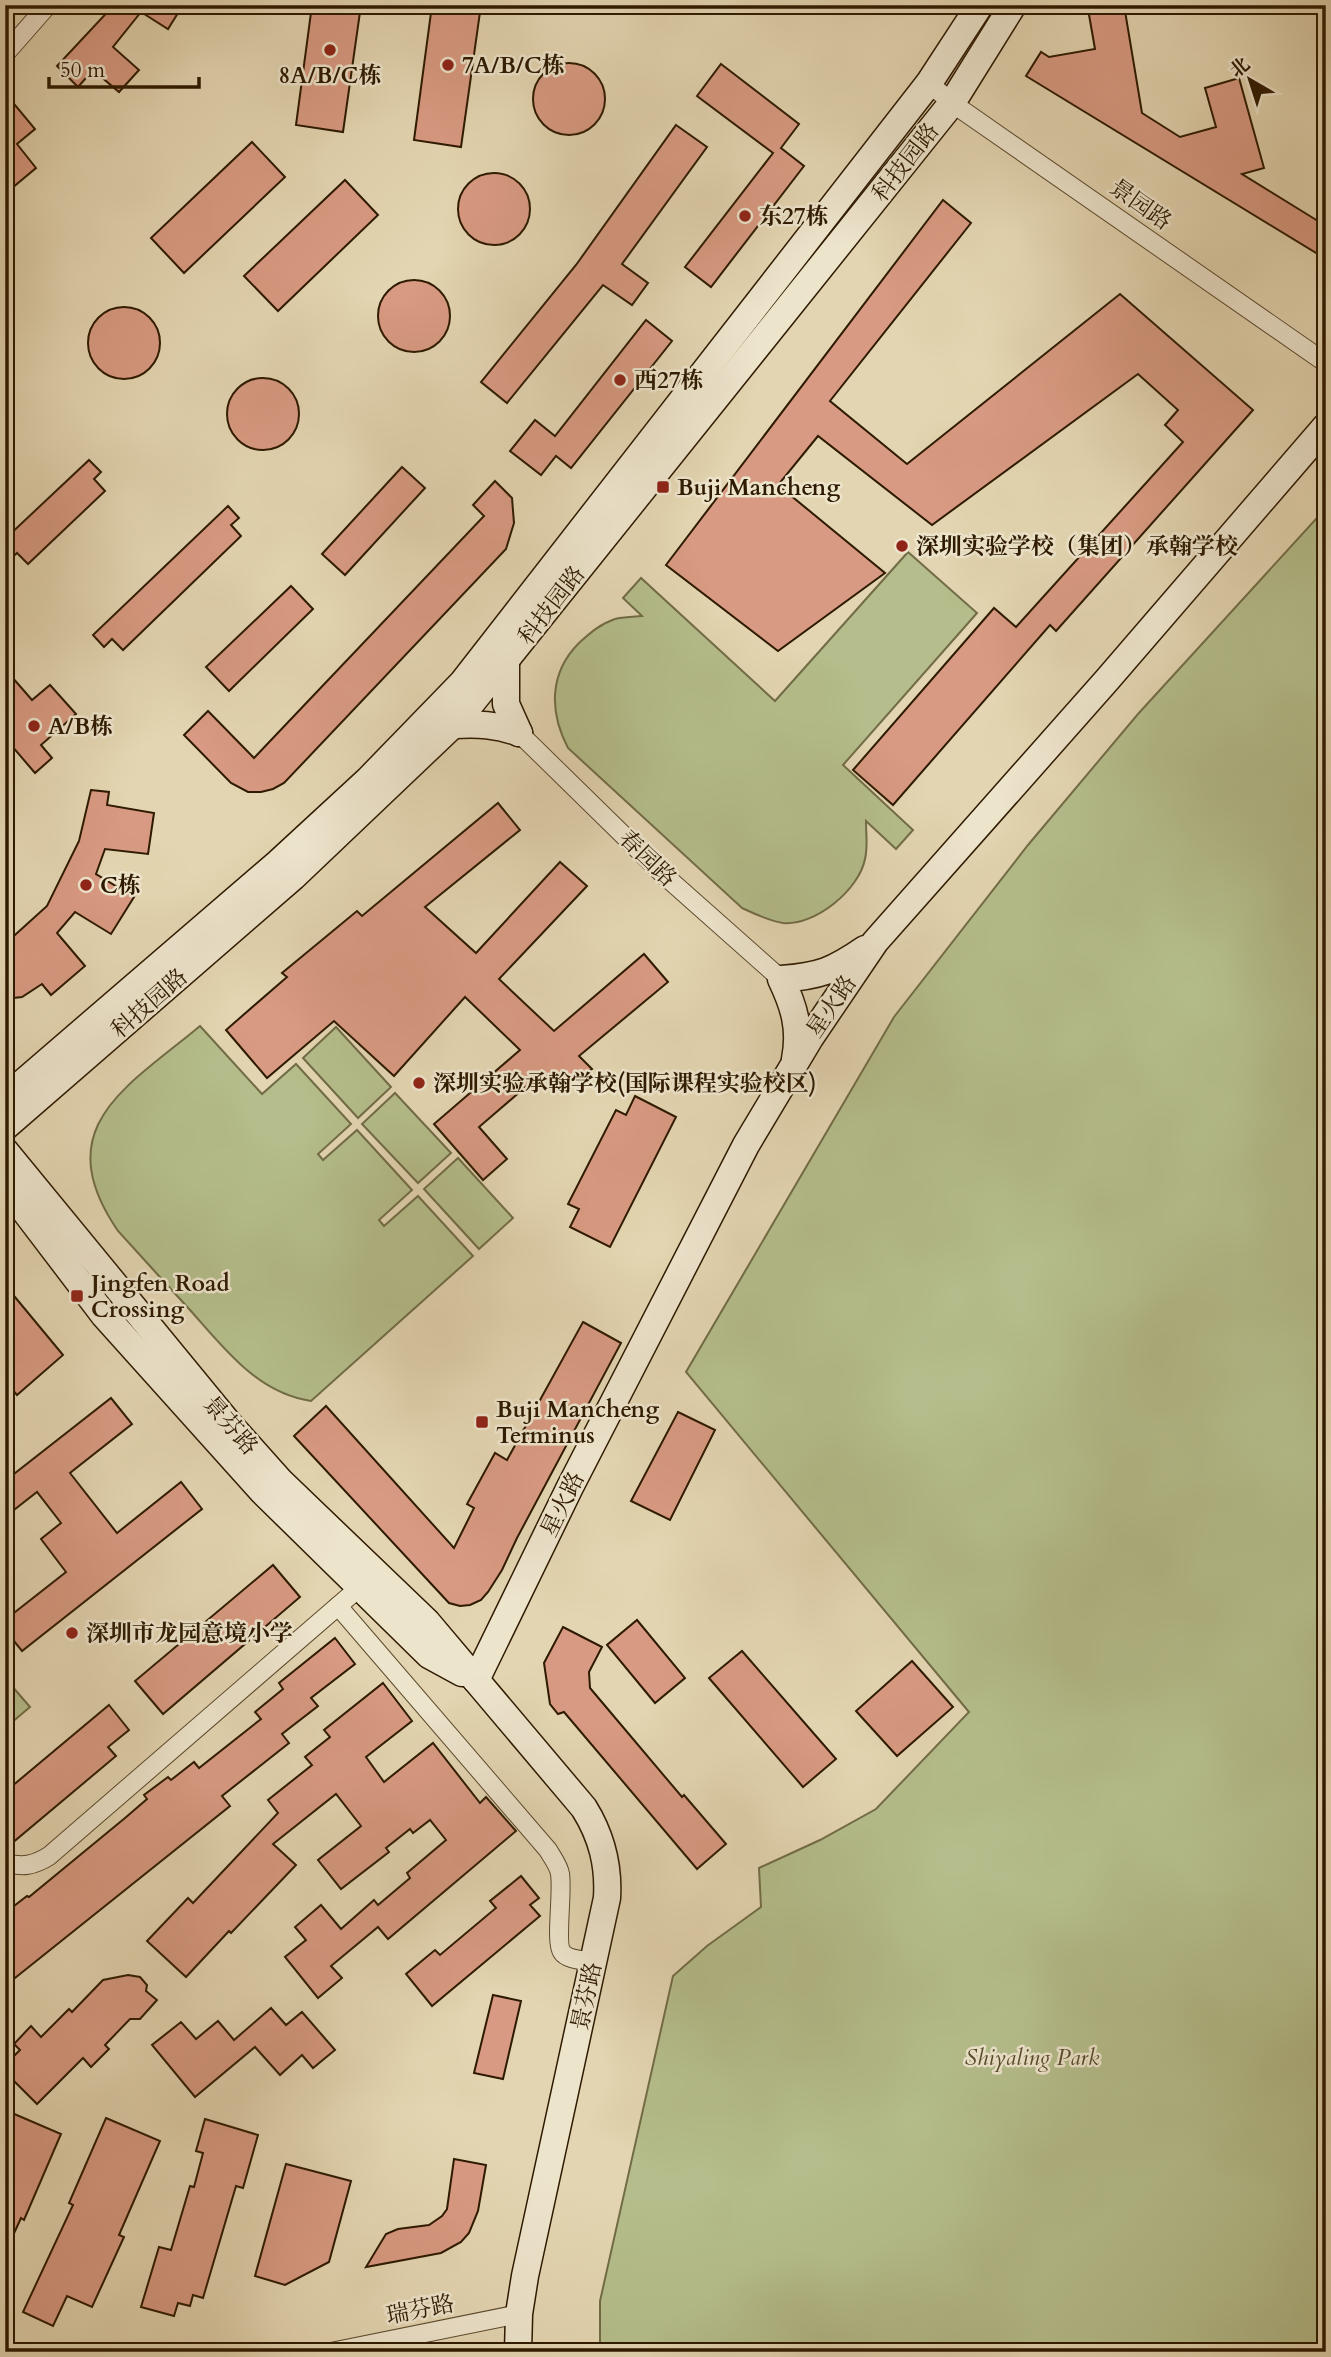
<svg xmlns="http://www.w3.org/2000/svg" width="1331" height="2357" font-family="Cardo,'Noto Serif SC',serif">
  <rect width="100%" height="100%" fill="#e3d5b1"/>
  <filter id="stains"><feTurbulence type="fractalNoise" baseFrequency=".00286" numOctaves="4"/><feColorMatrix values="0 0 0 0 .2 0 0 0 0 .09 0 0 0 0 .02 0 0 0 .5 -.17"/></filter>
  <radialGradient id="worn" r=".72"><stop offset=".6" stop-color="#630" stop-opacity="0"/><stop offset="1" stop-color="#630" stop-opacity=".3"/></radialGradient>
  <g fill="#b4bd8b" stroke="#716c46" stroke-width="2">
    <path d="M1326 508V2352H600V2301L673 1976 707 1946 761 1907 759 1868 820 1840 876 1809 969 1712 686 1372 894 1017 1028 845 1138 714Z"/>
    <path d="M908 552 977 613 843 765 913 830 896 849 866 821C866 834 868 847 865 859 859 890 815 926 783 923 769 921 755 914 742 908L568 748C549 712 549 673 579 643 590 633 600 624 615 619 623 617 633 617 642 616L623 598 641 578 775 701Z"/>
    <path d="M200 1026 262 1094 296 1064 351 1124 318 1154 323 1160 357 1130 412 1190 379 1220 384 1226 418 1196 473 1256 311 1401C257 1393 224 1348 190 1310 166 1284 142 1257 118 1231 47 1127 127 1087 200 1026Z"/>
    <path d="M336 1027 391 1087 358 1118 303 1058Z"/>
    <path d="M395 1093 451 1153 418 1183 362 1124Z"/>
    <path d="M458 1158 513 1218 479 1249 424 1189Z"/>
    <path d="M5 1678 30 1707 5 1728Z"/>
  </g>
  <g fill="#d89a82" stroke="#2e1a00" stroke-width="2">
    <path d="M114 5H183L168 29 141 12 113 47 139 70 119 92 93 70 78 87 57 66Z"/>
    <path d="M312 5H361L343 132 296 125Z"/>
    <path d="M432 5H481L461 147 414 140Z"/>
    <path d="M1109 5H1124L1142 113 1180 137 1216 127 1205 88 1239 78 1264 168 1242 174 1326 226V259L1026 76 1041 52 1049 57 1095 49 1088 9Z"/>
    <circle cx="569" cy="99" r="36"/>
    <path d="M721 64 799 124 781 148 804 166 711 287 685 267 773 153 697 96Z"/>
    <path d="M5 93 35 129 17 144 36 168 12 188 5 180Z"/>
    <path d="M676 125 707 147 622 264 648 283 632 305 603 285 507 403 481 382 576 265Z"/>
    <path d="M252 142 285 177 184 273 151 238Z"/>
    <circle cx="494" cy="209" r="36"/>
    <path d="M345 180 378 215 278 311 244 276Z"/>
    <path d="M943 200 971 223 830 401 907 464 1120 294 1253 410 1056 631 1050 625 893 805 853 770 994 608 1016 627 1183 442 1165 425 1178 410 1138 374 932 525 818 436 778 485 885 573 778 651 666 565Z"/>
    <circle cx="414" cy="316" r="36"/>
    <circle cx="124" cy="343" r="36"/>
    <path d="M646 320 672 341 571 468 556 456 541 475 510 451 535 420 555 436Z"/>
    <circle cx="263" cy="414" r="36"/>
    <path d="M89 460 101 472 94 479 105 491 28 564 17 553 5 564V539Z"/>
    <path d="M402 467 425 488 345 575 322 554Z"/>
    <path d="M495 481 512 498 514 523 506 549 284 783 273 789 261 792H248L231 783 184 735 208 711 254 758 484 516 473 505Z"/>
    <path d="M228 506 239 518 231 525 241 536 123 650 112 639 104 647 93 635Z"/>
    <path d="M291 586 313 609 229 691 206 667Z"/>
    <path d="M5 669 32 700 50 685 76 714 41 745 52 758 35 773 5 738Z"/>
    <path d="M91 790 109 792 107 805 154 813 148 854 105 849 96 874 134 897 111 934 75 912 57 933 85 966 51 995 42 984 22 997 5 999V944L47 906 79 841Z"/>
    <path d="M498 803 520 830 425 907 476 953 560 862 587 886 499 979 554 1031 644 954 668 982 579 1056 592 1069 565 1093 543 1072 479 1127 507 1159 483 1180 434 1124 520 1050 465 997 394 1076 334 1021 267 1078 226 1030 287 977 282 973 357 911 362 916Z"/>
    <path d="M635 1096 676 1117 610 1247 570 1227 579 1209 568 1204 616 1110 626 1115Z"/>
    <path d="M5 1285 63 1355 17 1395 5 1381Z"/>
    <path d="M583 1322 621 1343 517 1538 502 1570 488 1592 481 1600 470 1605 460 1606 449 1603 294 1436 326 1406 454 1548 474 1508 467 1504 495 1453 507 1460Z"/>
    <path d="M111 1398 132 1424 70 1473 117 1533 181 1482 202 1509 22 1651 5 1630V1620L66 1572 41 1539 61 1523 37 1492 5 1517V1481Z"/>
    <path d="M678 1412 715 1430 670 1520 631 1501Z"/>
    <path d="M273 1565 300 1597 163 1714 135 1681Z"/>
    <path d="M637 1620 685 1678 655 1703 607 1645Z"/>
    <path d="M563 1627 602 1647 589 1672 590 1688 682 1797 684 1795 726 1844 697 1869 564 1712 558 1714 550 1704 544 1663Z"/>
    <path d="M335 1638 355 1664 311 1698 318 1706 282 1734 289 1743 222 1796 230 1806 5 1986V1913L27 1896 29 1897 125 1818 147 1799 144 1795 168 1777 171 1780 194 1762 199 1768 261 1719 255 1712 283 1689 279 1683Z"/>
    <path d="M742 1651 836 1759 803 1787 709 1678Z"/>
    <path d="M912 1661 953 1707 897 1756 856 1711Z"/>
    <path d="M383 1683 412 1721 366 1757 384 1782 433 1743 480 1803 486 1797 516 1831 388 1939 378 1927 331 1966 342 1978 318 1998 285 1957 306 1940 295 1927 321 1905 341 1929 374 1900 378 1905 410 1878 407 1873 446 1840 430 1820 413 1833 410 1829 386 1848 389 1852 341 1889 318 1860 361 1826 336 1794 273 1844 296 1865 231 1933 229 1931 186 1977 147 1941 188 1898 193 1903 278 1813 268 1800 312 1765 305 1757 330 1737 324 1730Z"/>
    <path d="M109 1705 129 1730 108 1747 116 1756 5 1849V1792Z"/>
    <path d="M521 1876 539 1898 530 1905 540 1916 432 2006 406 1974 435 1950 440 1955 496 1908 490 1901Z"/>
    <path d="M128 1975 140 1977 147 1985 146 1991 157 2000 140 2019H130L105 2045 109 2049 91 2067 83 2058 37 2104 5 2072V2065L20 2050 14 2044 31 2026 41 2037 69 2009 72 2012 103 1980Z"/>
    <path d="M493 1995 521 2001 503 2079 474 2073Z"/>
    <path d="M271 2008 286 2025 302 2012 335 2050 313 2068 302 2055 280 2075 255 2047 195 2097 152 2045 181 2022 196 2039 218 2021 234 2040Z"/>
    <path d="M5 2110 61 2134 24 2220 21 2218 5 2253Z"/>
    <path d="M106 2118 160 2141 119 2235 124 2237 92 2307 67 2296 53 2326 23 2312 73 2205 69 2203Z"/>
    <path d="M205 2119 258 2135 243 2188 236 2186 203 2298 193 2295 190 2306 178 2303 174 2316 141 2307 159 2247 171 2250 190 2186 194 2187 203 2153 196 2151Z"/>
    <path d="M454 2159 486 2165 478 2211 469 2233 461 2242 441 2253 366 2267 386 2234 398 2229 429 2225 442 2216 447 2209Z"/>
    <path d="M286 2164 351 2181 329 2262 285 2285 255 2276Z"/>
  </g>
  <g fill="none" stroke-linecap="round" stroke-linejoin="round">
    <g stroke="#5b492c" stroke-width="20">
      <g id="street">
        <path d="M5 54 48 5"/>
        <path d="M929 83 952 103 1326 363"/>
        <path d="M519 733 665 876 781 979"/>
        <path d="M338 1606 548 1850C552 1857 559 1866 560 1874 563 1892 555 1943 562 1952 567 1960 584 1960 593 1962"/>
        <path d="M5 1863C23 1867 33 1866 49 1856L360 1587"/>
        <path d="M331 2352 519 2314"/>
      </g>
    </g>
    <g stroke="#2e1a00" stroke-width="29">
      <g id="secondary">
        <path d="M506 662V704L519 733"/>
        <path d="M454 725C477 724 497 724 519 733"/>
        <path d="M795 1059C801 1029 794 1006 781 979 820 976 833 971 865 949"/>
        <path d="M5 1098 278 863 368 780 463 682 929 83 980 5"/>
        <path d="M5 1127 293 877 457 721 952 103 1013 5"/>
        <path d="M5 1151 230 1425 280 1481 427 1622 584 1808C602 1837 609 1865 607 1898L525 2276 519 2314 518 2352"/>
        <path d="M5 1185 104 1315 263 1492 429 1655 462 1673"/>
        <path d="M476 1680 570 1487 746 1145 810 1038 875 942 1107 680 1326 426"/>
      </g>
    </g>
    <use href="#street" stroke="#ede4cc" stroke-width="18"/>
    <use href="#secondary" stroke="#ede4cc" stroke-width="26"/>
  </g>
  <g fill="#8f2418" stroke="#ede4cc" stroke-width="2.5">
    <circle cx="330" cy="50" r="7"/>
    <circle cx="448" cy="65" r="7"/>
    <circle cx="745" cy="216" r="7"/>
    <circle cx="620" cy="380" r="7"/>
    <rect x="656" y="480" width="14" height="14" rx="3.5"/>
    <circle cx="902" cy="546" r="7"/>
    <circle cx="34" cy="726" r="7"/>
    <circle cx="86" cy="885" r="7"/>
    <circle cx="419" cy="1083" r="7"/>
    <rect x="70" y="1289" width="14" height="14" rx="3.5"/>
    <rect x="475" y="1415" width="14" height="14" rx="3.5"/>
    <circle cx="72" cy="1633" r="7"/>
  </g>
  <g text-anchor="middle" stroke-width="5" stroke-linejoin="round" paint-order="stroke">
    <g font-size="23" font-weight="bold" fill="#2e1a00" stroke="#ede4cc" text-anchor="start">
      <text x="462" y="73">7A/B/C栋</text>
      <text x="330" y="83" text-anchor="middle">8A/B/C栋</text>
      <text x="759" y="224">东27栋</text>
      <text x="634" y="388">西27栋</text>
      <text x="677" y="495">Buji Mancheng</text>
      <text x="916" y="554">深圳实验学校（集团）承翰学校</text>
      <text x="48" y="734">A/B栋</text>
      <text x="100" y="893">C栋</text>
      <text x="433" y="1091">深圳实验承翰学校(国际课程实验校区)</text>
      <text x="91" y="1291">Jingfen Road<tspan x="91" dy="26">Crossing</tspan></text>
      <text x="496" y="1417">Buji Mancheng<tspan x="496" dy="26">Terminus</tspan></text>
      <text x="86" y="1641">深圳市龙园意境小学</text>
    </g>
    <g font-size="23" fill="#2e1a00" stroke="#ede4cc">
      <text transform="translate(905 162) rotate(-52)" y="8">科技园路</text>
      <text transform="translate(1141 204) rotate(35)" y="8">景园路</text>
      <text transform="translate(551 605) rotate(-52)" y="8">科技园路</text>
      <text transform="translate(648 858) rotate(44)" y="8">春园路</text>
      <text transform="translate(149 1003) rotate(-41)" y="8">科技园路</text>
      <text transform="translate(831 1006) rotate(-56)" y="8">星火路</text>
      <text transform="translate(231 1425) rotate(49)" y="8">景芬路</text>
      <text transform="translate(562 1504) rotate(-64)" y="8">星火路</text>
      <text transform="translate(586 1996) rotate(-78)" y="8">景芬路</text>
      <text transform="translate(420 2309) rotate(-11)" y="8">瑞芬路</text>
    </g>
    <g font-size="23" font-style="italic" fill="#564b2a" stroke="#ede4cc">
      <text x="1032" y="2065">Shiyaling Park</text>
    </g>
  </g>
  <rect width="1331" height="2357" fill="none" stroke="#e3d5b1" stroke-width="28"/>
  <rect x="7" y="7" width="1317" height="2343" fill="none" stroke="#2e1a00" stroke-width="3.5"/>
  <rect x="14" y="14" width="1303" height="2329" fill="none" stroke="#2e1a00" stroke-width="2"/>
  <g transform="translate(1250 80) rotate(321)" stroke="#ede4cc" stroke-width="5" paint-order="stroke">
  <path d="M0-5L12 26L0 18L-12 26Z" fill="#2e1a00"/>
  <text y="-10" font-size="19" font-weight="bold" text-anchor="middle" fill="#2e1a00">北</text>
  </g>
  <path d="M49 77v10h150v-10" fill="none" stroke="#2e1a00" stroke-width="3.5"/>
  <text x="60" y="77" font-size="21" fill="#2e1a00" stroke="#ede4cc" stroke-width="5" paint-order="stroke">50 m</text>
  <rect width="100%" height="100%" filter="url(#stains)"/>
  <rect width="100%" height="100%" fill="url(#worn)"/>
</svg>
